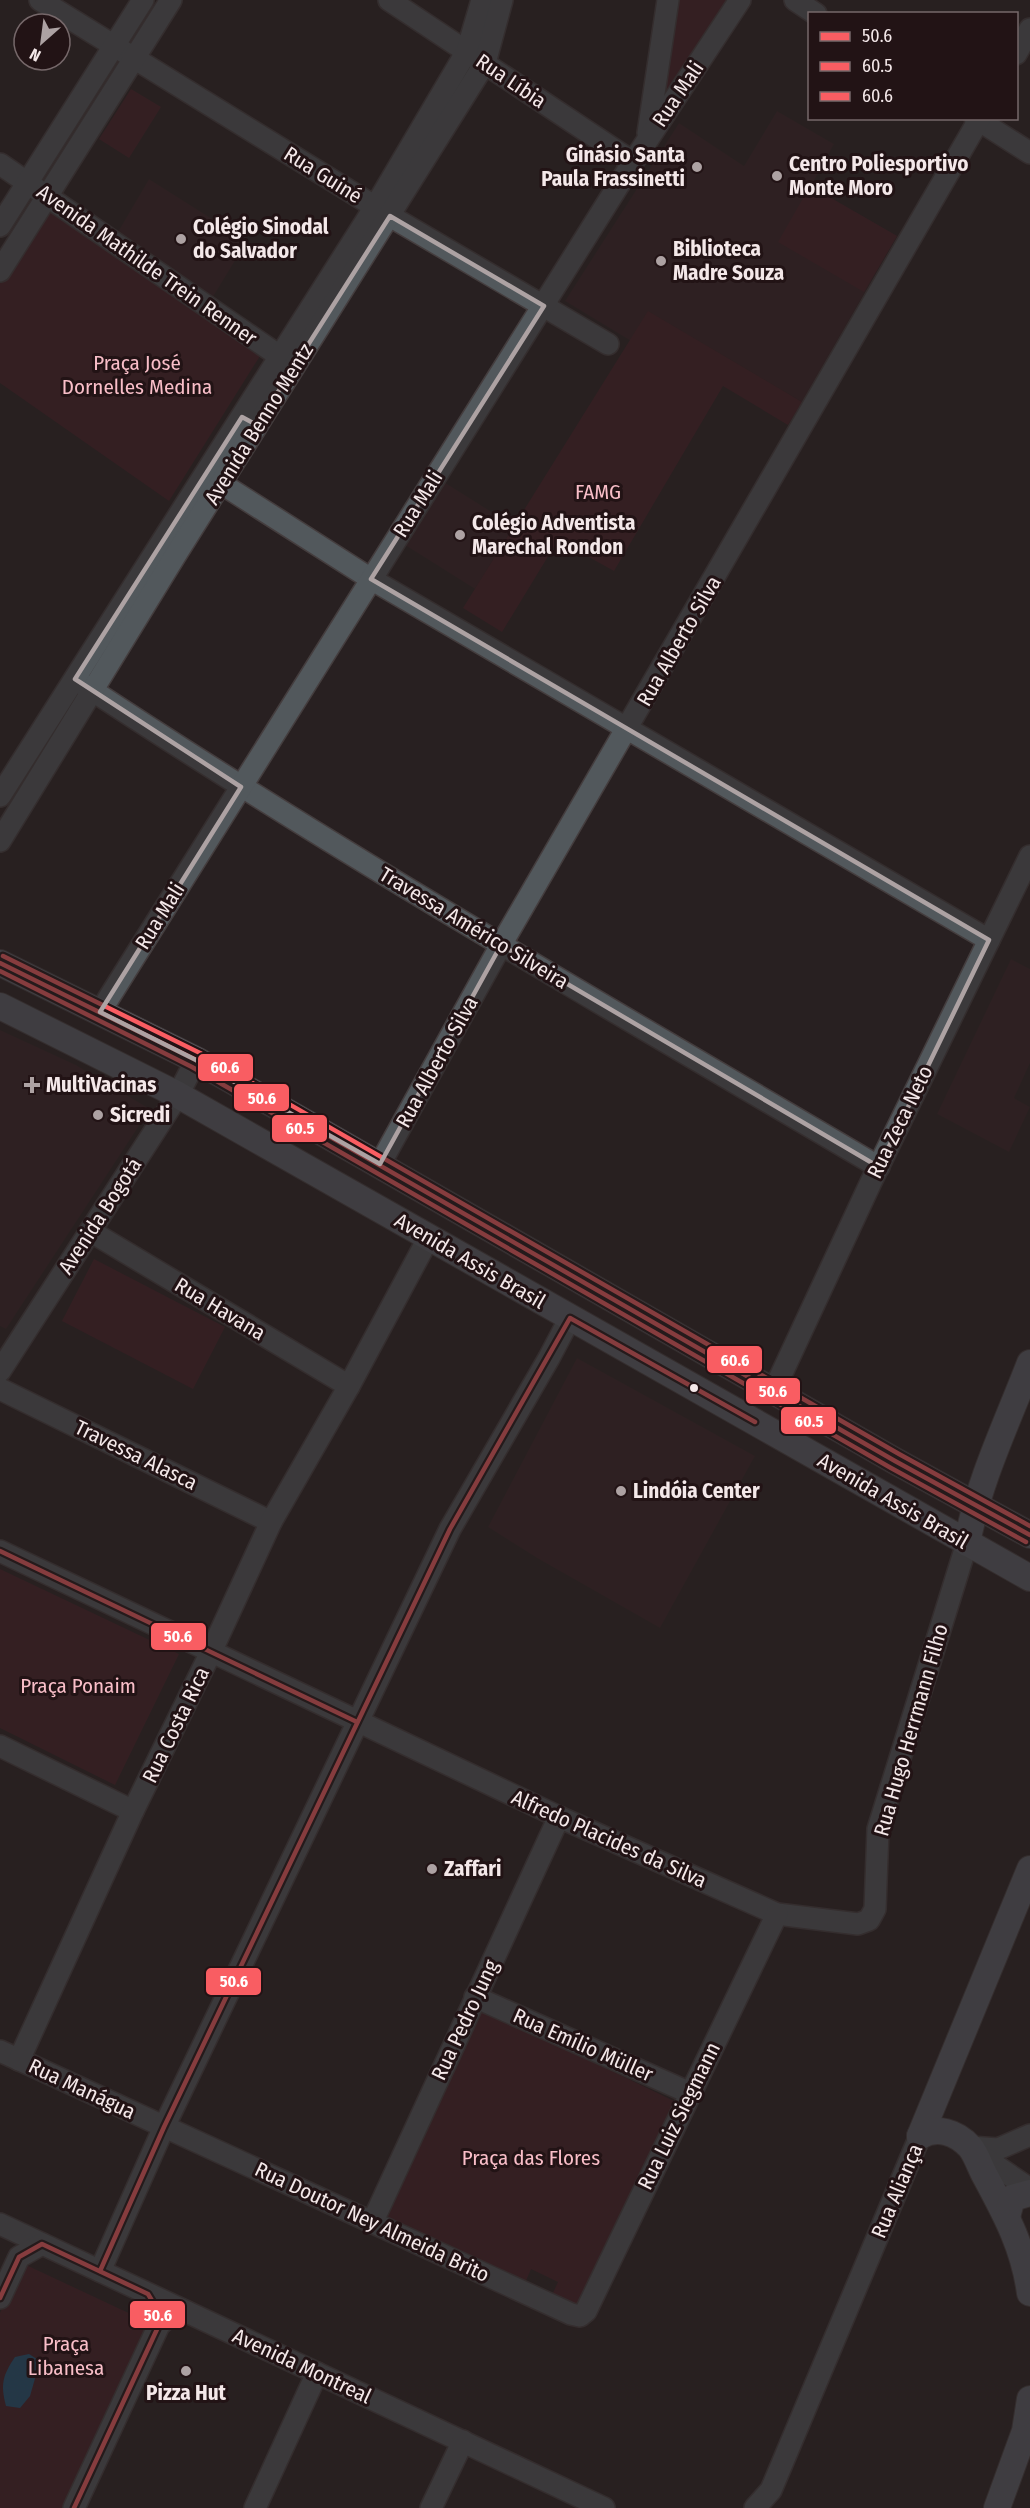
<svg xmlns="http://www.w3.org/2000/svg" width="1030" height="2508" font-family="'Fira Sans Condensed',sans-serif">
  <rect width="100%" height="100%" fill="#282021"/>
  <g fill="#352024">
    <path d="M777 111 834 144 811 186 897 236 802 402 649 312 631 341 565 301 679 123 744 166Z"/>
    <path d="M149 179 247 241 211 300 115 237Z"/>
    <path d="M444 482 514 526 475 589 405 545Z"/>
    <path d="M1011 959 1030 969V1063L1014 1098 1030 1107 1009 1152 937 1114Z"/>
    <path d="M0 1030 76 1065 150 1109 6 1329 0 1326Z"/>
    <path d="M577 1358 755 1456 660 1628 537 1558 488 1527Z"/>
  </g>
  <g fill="#441d25">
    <path d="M675 0H726L657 112Z"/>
    <path d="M131 89 161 107 129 158 99 139Z"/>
    <path d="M810 186 897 236 864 292 778 242Z"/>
    <path d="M44 207 260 356 169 501 0 383V283Z"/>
    <path d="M648 311 802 402 788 425 723 386 614 571 558 540 502 632 463 608Z"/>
    <path d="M94 1259 225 1327 193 1389 62 1321Z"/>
    <path d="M0 1569 179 1654 115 1785 0 1728Z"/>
    <path d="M481 2008 676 2102 580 2308 552 2295 558 2282 531 2269 525 2283 387 2218Z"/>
    <path d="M24 2264 152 2324 65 2508H0V2313Z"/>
  </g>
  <path fill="#1f5374" d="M29 2354 40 2361 30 2396 20 2408 6 2406C0 2384 3 2375 15 2357Z"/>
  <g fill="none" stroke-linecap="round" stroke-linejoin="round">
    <g stroke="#443d3e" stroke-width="24">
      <g id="minor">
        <path d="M40 0 390 216 608 344"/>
        <path d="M389 0 633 162"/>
        <path d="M795 0 816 14"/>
        <path d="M1016 54 1030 29"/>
        <path d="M975 118 1030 153"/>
        <path d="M648 133 668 0"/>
        <path d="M0 164 291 364"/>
        <path d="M0 226 143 0"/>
        <path d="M0 271 171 0"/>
        <path d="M211 477 371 579 989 940"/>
        <path d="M75 679C336 852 609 1008 879 1167"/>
        <path d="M0 796 375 207 467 51 482 0"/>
        <path d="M0 841 175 556 485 63 502 0"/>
        <path d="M100 1012 633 162 740 0"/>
        <path d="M380 1164 501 945 980 118"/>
        <path d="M90 1231 349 1386"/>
        <path d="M0 1371 178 1095 196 1060"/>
        <path d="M0 1389 271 1522"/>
        <path d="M774 1390 871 1182 1030 856"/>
        <path d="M0 1551 559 1817 777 1914 858 1924 869 1920 875 1909 878 1829 967 1543"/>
        <path d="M0 1746 133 1811"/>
        <path d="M475 1997 690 2093"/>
        <path d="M0 2051 571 2314 580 2316 586 2311 777 1914"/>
        <path d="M19 2060 133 1811 211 1652 271 1522 349 1386 429 1237"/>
        <path d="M970 2147 998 2149 1030 2135"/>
        <path d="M970 2148 1030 2189"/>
        <path d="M372 2223 559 1817"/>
        <path d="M0 2224 604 2508"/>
        <path d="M100 2271 164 2127 450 1529 549 1358 570 1318"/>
        <path d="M0 2298 19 2257 42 2244"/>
        <path d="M74 2508 159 2325 168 2317 187 2312"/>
        <path d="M255 2508 317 2373"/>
        <path d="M431 2508 463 2441"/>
        <path d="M755 2508 771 2490 920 2136"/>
      </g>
    </g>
    <g stroke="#443d3e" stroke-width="28">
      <g id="major">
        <path d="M0 963 196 1060 895 1461 1030 1535"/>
        <path d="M0 1006 178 1095 1030 1578"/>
        <path d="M967 1543C979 1480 1007 1423 1030 1363"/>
        <path d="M920 2136 1030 1869"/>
        <path d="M920 2136C937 2126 956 2132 970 2147 976 2154 980 2167 985 2176 1006 2215 1024 2248 1030 2293"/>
        <path d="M1007 2217 1012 2198 1030 2193"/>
        <path d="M997 2508 1025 2431 1030 2399"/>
      </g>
    </g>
    <use href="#minor" stroke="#52585c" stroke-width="21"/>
    <use href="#major" stroke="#5c6168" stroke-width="26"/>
    <g stroke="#221315" stroke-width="9">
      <g id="bus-1">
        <path d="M0 963 196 1060 895 1461 1030 1535"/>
        <path d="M0 1551 357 1722"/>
        <path d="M100 2271 164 2127 450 1529 570 1318 755 1422"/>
        <path d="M0 2298 19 2257 42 2244 148 2294 157 2309 159 2325 74 2508"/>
      </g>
    </g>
    <g stroke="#221315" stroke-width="9">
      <path id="bus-2" d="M0 971 192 1067 891 1468 1026 1542"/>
    </g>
    <g stroke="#221315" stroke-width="9">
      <path id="bus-3" d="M3 956 200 1053 899 1454 1030 1526"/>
    </g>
    <use href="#bus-1" stroke="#f95d62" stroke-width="4.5"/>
    <use href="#bus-2" stroke="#f95d62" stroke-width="4.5"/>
    <use href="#bus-3" stroke="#f95d62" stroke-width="4.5"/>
  </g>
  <path d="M0 0H1030V2508H0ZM390 216 544 306 371 579 989 940 879 1167 501 945 380 1164 196 1060 100 1012 241 787 75 679 242 417 257 425Z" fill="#282021" fill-opacity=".55" fill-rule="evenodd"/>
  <path fill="none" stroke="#ada2a3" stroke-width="4.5" stroke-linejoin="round" d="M390 216 544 306 371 579 989 940 879 1167 501 945 380 1164 196 1060 100 1012 241 787 75 679 242 417 257 425Z"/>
  <g fill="#ada2a3" stroke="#221315" stroke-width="2">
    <circle cx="697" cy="167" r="6"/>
    <circle cx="777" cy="176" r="6"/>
    <circle cx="181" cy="239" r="6"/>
    <circle cx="661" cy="261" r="6"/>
    <circle cx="460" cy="535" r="6"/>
    <path d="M29 1076h6v6h6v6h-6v6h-6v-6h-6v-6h6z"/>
    <circle cx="98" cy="1115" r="6"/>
    <circle cx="621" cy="1491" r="6"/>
    <circle cx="432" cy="1869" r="6"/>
    <circle cx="186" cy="2371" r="6"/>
  </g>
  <circle fill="#f4e8e9" stroke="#221315" stroke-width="2" cx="694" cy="1388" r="5"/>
  <g text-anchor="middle" stroke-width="6" stroke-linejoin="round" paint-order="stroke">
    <g font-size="21" fill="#f4e8e9" stroke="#221315">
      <text transform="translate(511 81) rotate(34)" y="7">Rua Líbia</text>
      <text transform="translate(678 94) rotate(-56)" y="7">Rua Mali</text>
      <text transform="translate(323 175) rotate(32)" y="7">Rua Guiné</text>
      <text transform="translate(147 265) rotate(35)" y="7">Avenida Mathilde Trein Renner</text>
      <text transform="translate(259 424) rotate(-58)" y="7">Avenida Benno Mentz</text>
      <text transform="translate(418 504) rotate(-58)" y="7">Rua Mali</text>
      <text transform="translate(679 641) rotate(-60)" y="7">Rua Alberto Silva</text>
      <text transform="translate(160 916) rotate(-58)" y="7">Rua Mali</text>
      <text transform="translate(474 928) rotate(31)" y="7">Travessa Américo Silveira</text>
      <text transform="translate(437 1062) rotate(-61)" y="7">Rua Alberto Silva</text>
      <text transform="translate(900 1122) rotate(-64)" y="7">Rua Zeca Neto</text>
      <text transform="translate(100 1216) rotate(-57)" y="7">Avenida Bogotá</text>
      <text transform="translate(470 1261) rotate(30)" y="7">Avenida Assis Brasil</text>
      <text transform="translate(220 1309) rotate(31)" y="7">Rua Havana</text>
      <text transform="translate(136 1455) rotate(26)" y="7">Travessa Alasca</text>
      <text transform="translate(893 1501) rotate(30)" y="7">Avenida Assis Brasil</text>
      <text transform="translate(176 1725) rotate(-64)" y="7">Rua Costa Rica</text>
      <text transform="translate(911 1730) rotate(-74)" y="7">Rua Hugo Herrmann Filho</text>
      <text transform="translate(609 1839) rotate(24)" y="7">Alfredo Placides da Silva</text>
      <text transform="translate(465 2020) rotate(-65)" y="7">Rua Pedro Jung</text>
      <text transform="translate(583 2045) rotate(24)" y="7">Rua Emílio Müller</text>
      <text transform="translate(82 2089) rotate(25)" y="7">Rua Manágua</text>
      <text transform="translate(679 2116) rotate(-64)" y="7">Rua Luiz Siegmann</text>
      <text transform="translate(897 2191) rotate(-67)" y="7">Rua Aliança</text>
      <text transform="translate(372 2222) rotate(25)" y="7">Rua Doutor Ney Almeida Brito</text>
      <text transform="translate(302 2366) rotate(25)" y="7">Avenida Montreal</text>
    </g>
    <g font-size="21" font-weight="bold" fill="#f4e8e9" stroke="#221315" text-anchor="start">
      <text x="685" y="162" text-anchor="end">Ginásio Santa<tspan x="685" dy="24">Paula Frassinetti</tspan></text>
      <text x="789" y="171">Centro Poliesportivo<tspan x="789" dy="24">Monte Moro</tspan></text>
      <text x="193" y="234">Colégio Sinodal<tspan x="193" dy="24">do Salvador</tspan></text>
      <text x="673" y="256">Biblioteca<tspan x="673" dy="24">Madre Souza</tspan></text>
      <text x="472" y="530">Colégio Adventista<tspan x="472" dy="24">Marechal Rondon</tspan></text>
      <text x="46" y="1092">MultiVacinas</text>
      <text x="110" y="1122">Sicredi</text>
      <text x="633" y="1498">Lindóia Center</text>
      <text x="444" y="1876">Zaffari</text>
      <text x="186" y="2400" text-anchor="middle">Pizza Hut</text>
    </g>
    <g font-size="21" fill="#f9bec8" stroke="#221315">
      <text x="137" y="370">Praça José<tspan x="137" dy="24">Dornelles Medina</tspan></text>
      <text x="598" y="499">FAMG</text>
      <text x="78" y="1693">Praça Ponaim</text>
      <text x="531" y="2165">Praça das Flores</text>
      <text x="66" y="2351">Praça<tspan x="66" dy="24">Libanesa</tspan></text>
    </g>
  </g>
  <g stroke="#221315" stroke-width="2">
    <rect x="197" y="1053" width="57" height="29" rx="6" fill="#f95d62"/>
    <rect x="233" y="1083" width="57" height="29" rx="6" fill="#f95d62"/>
    <rect x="271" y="1114" width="57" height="29" rx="6" fill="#f95d62"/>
    <rect x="706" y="1345" width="57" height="29" rx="6" fill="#f95d62"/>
    <rect x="745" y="1377" width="56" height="28" rx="6" fill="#f95d62"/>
    <rect x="780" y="1406" width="57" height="29" rx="6" fill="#f95d62"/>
    <rect x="150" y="1622" width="57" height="29" rx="6" fill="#f95d62"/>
    <rect x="205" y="1967" width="57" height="29" rx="6" fill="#f95d62"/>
    <rect x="129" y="2300" width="57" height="29" rx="6" fill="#f95d62"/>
  </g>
  <g font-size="16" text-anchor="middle" font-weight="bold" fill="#fff">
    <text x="225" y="1073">60.6</text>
    <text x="262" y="1104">50.6</text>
    <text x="300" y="1134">60.5</text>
    <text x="735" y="1366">60.6</text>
    <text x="773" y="1397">50.6</text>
    <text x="809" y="1427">60.5</text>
    <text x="178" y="1642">50.6</text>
    <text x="234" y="1987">50.6</text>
    <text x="158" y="2321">50.6</text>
  </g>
  <rect x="808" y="12" width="210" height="108" fill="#221315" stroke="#76686a" stroke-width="1.5"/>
  <rect x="820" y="32" width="30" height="9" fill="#f95d62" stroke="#76686a" stroke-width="1.5"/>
  <text x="862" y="42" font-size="18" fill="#f4e8e9">50.6</text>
  <rect x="820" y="62" width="30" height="9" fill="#f95d62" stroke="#76686a" stroke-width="1.5"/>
  <text x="862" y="72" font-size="18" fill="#f4e8e9">60.5</text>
  <rect x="820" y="92" width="30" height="9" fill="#f95d62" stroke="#76686a" stroke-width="1.5"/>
  <text x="862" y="102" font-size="18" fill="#f4e8e9">60.6</text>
  <g transform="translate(42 42) rotate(208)"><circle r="28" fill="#221315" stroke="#76686a" stroke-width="1.5"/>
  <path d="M0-4.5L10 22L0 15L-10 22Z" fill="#ada2a3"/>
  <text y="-9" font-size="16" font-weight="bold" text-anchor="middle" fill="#f4e8e9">N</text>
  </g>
</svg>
